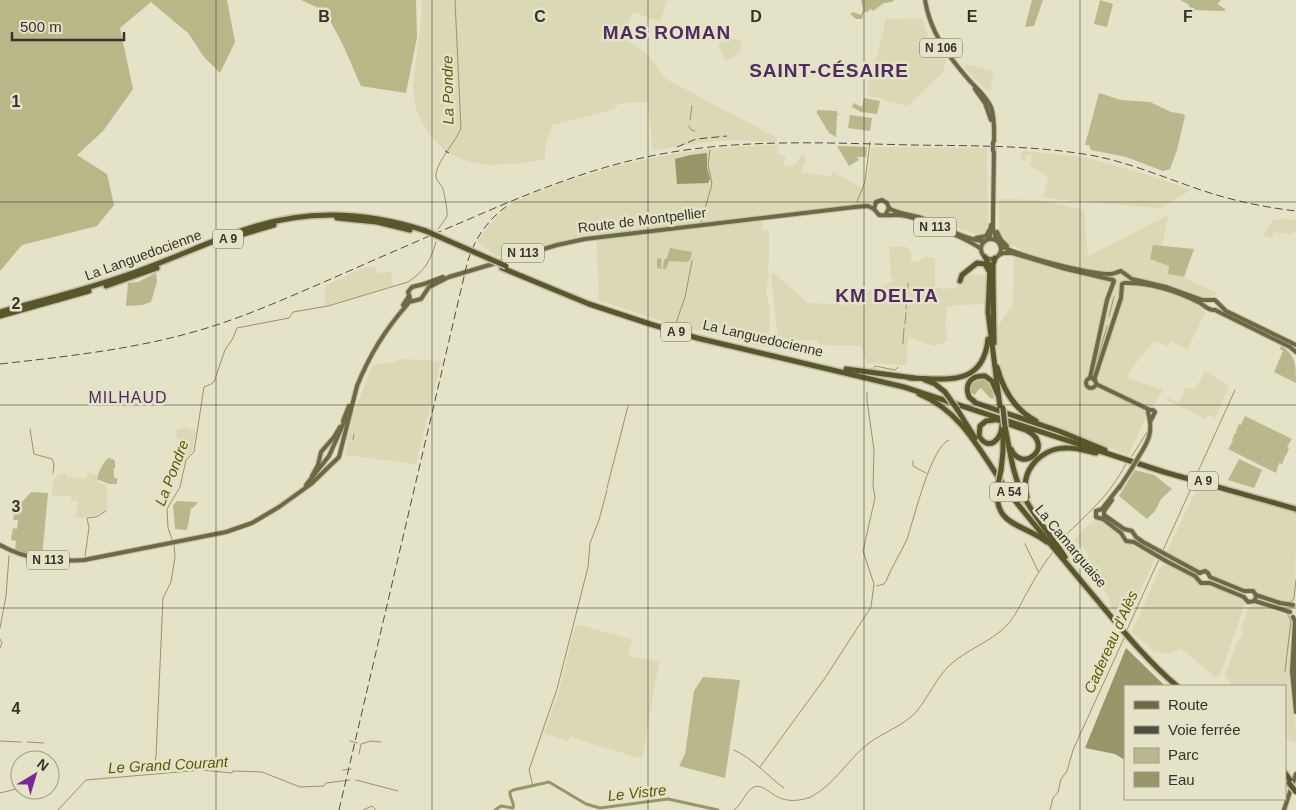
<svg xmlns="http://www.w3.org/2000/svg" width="1296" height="810" font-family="Arial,sans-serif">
  <rect width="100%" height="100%" fill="#e4e2c7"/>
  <g fill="#dad8b5">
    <path d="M421 0H668L660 22 633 12 622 36 645 52 666 79 777 138V142L728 140 698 143 653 151 648 102 623 103 617 105 616 108 605 112 552 125 545 148V159L525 163 486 165 468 161 455 156 443 149 429 133 421 120 415 105 413 84 422 14Z"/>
    <path d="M885 17 894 20 910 18 922 19 928 35 924 45 919 43 918 46 939 52 946 61 943 72 908 106 883 100 882 98 870 97 867 92 870 74 873 66H877L875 61 884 29Z"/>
    <path d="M725 36 742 41 740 53 726 61 718 45 725 41Z"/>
    <path d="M966 64 994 71 990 91 985 89 964 68Z"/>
    <path d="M765 145H778L777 153 786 157 783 165 793 167 795 163H797L801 154 807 157 801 172 831 177 832 171 864 189 869 171 871 147 987 148 988 227 982 235H978L945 223 943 224 908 211 894 210 885 199 879 200 873 203 702 223 698 228 762 220 763 231 769 230V261L767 266 769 271 766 294 770 308 769 348 667 323 598 300 599 293 596 233 499 257 477 242 486 229 503 210 516 201 561 183 616 166 672 154 711 149Z"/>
    <path d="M1023 151 1084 157 1158 178 1191 190 1159 208 1043 198 1048 179 1046 175 1030 165 1032 155H1026L1025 161 1020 159Z"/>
    <path d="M999 199 1038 200 1084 210 1088 256 1168 215 1162 246 1153 245 1169 266 1168 274 1183 277 1216 293 1214 296 1209 297 1204 303 1205 313 1187 350 1171 341 1168 346 1154 341 1131 369 1128 378 1163 390 1146 417 1128 455 1044 423 1022 409 1007 391 1001 372 996 334 998 326 1013 305 1014 261 1020 248 1008 244 999 231Z"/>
    <path d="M1279 219 1296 220V231H1293V234L1274 232 1271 238 1263 235 1272 221Z"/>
    <path d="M905 246 911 252V261L918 262 924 257 935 258V288L955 289 965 274 987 276 985 304 955 305 947 307 945 327 948 341 934 346 908 337 906 365 867 363 861 346 819 345 817 340H778L771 275 774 273 808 303 851 305V293L876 289 895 280 891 278 889 247Z"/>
    <path d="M365 267H375L376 273 391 272 393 286 324 306 326 285Z"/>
    <path d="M402 359 441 361 416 464 345 455 352 417 373 365 395 362Z"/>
    <path d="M1205 371 1229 386 1215 419 1212 416 1207 415 1205 419 1167 400 1168 398 1178 402 1186 388H1196Z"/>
    <path d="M182 428H189V430L196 431 192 452 184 459 175 431Z"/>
    <path d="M90 472 96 475 99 483 107 486V509L94 516 87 515 82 519 75 518 79 501H71V496H52L53 481 58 475 65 473 68 477 84 479Z"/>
    <path d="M1198 487 1296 512 1295 601 1290 603 1259 594 1253 588 1245 589 1229 583 1213 576 1207 569H1199L1166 553Z"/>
    <path d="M1097 520H1103L1132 542 1156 556 1125 625 1112 609 1109 599 1102 586 1091 574 1087 552 1084 548 1073 540 1088 525Z"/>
    <path d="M1167 564 1195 579 1201 586 1209 585 1241 598 1245 603 1221 673 1216 678 1181 648 1169 654 1154 651 1132 632 1161 566Z"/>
    <path d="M1256 605 1287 615 1291 622 1289 681 1296 729V743L1285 738V686H1232L1225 675 1237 642 1240 640 1243 633 1241 630 1248 609 1250 606Z"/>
    <path d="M581 625 632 640 628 656 659 662 642 759 580 740 572 736 567 741 544 733 559 691 575 627Z"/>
  </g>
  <g fill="#b9b78b">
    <path d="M1032 0H1043L1034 26 1025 27Z"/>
    <path d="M1100 0 1113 4 1107 27 1094 24Z"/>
    <path d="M1180 0H1221L1217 4 1225 9V11L1191 10 1188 4Z"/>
    <path d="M1099 93 1121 100 1150 102 1171 112 1183 114 1185 116 1177 150 1170 169 1163 171 1126 157 1091 150 1089 145H1085Z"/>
    <path d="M864 98 880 101 877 114 861 112 852 107 854 103 862 107Z"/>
    <path d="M817 110 837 111V114H841L837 115 836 137 829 133 817 113Z"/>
    <path d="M850 115 872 118 870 131 848 128Z"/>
    <path d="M837 146 867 147 866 157H857L859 160 849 166Z"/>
    <path d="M1153 245 1194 249 1184 277 1168 274 1169 266 1150 259Z"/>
    <path d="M156 273 157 282 151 302 143 305 126 306 128 283 138 282Z"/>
    <path d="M1281 346C1296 355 1296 364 1296 383L1274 372 1283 351 1280 349Z"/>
    <path d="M1245 416 1292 439 1287 447 1289 448 1286 456 1284 455 1285 457 1282 464 1279 463 1276 473 1228 449 1233 441 1232 440 1235 433H1237L1236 431 1239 424 1241 425Z"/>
    <path d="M108 458 113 459 115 461V468L113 469 114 470V478H117V484H109L97 479C99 471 102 464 108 458Z"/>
    <path d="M1239 459 1262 470 1254 488 1228 480Z"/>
    <path d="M1135 470 1154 475 1172 489 1161 499 1155 511 1147 519 1119 496Z"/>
    <path d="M31 492 48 493 42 557 31 556 15 550 16 541 11 540 13 528 17 529 18 520H13L15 510Z"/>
    <path d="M177 501 198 502 193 508H191L187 530 175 529 173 505Z"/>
    <path d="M703 677 740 680 725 778 679 766 685 754 694 691Z"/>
  </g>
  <g fill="#b9b687">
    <path d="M0 0H227L235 42 220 73 204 57 188 33 151 2 120 28 133 89 103 131 77 155 107 174 114 205 97 226 22 245 0 271Z"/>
    <path d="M301 0H416L417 37 406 93 361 86 343 45 325 11Z"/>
    <path d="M861 0H894L892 2 884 3 873 11 871 9 867 12H864L862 19H856L850 14 853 12 861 15 863 10Z"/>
    <path d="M670 248 692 252 690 260 686 262 669 261 666 269 657 268V258L662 259 661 268H663L664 260 667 258Z"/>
    <path d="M981 378C990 381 994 390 994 399L990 398 981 388 978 390 975 395 970 392 968 388 971 381Z"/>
  </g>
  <g fill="#989568">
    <path d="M707 153V167L710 179 708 183 677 184 675 159 690 155Z"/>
    <path d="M1126 648 1165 686H1125V760L1115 754 1085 748Z"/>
  </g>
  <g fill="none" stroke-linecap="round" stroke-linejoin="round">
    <g stroke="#989568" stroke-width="1">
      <path d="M690 120 692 106"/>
      <path d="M689 126 691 130 695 131"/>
      <path d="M857 202 865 182 870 142"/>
      <path d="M701 223 712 184 708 164 710 150"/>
      <path d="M438 229C441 225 445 220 447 216 448 212 444 193 443 189 441 184 436 181 436 176 435 164 457 140 461 128L455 0"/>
      <path d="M906 309 908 283"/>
      <path d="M1109 316 1114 297"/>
      <path d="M905 324 906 313"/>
      <path d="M675 326 685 297 692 261"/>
      <path d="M672 337 673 334"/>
      <path d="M903 344 904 328"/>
      <path d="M872 370 875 366 895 370 898 367"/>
      <path d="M1093 375 1107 326"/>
      <path d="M30 429 34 454 52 459 54 464 53 473"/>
      <path d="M353 440 354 434"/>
      <path d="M1132 456 1149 429"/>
      <path d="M913 461V466L926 473"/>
      <path d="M1196 476 1235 390"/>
      <path d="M607 488 628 406"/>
      <path d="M1292 511 1295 513"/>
      <path d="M1059 543C1071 528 1086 517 1098 503 1109 492 1118 478 1126 464"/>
      <path d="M1025 544 1038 571"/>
      <path d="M85 556 89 528 87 518 96 517 106 511"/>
      <path d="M50 563 51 567"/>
      <path d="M877 586 884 584 886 581C892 566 901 553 907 539 914 519 931 446 949 440"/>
      <path d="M1290 603 1294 598 1296 580"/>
      <path d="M0 628 6 596 9 556"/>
      <path d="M1126 632 1193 484"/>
      <path d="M0 639 2 643 0 648"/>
      <path d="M1285 671 1291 621 1287 613"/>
      <path d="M0 741 21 742"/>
      <path d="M350 741 357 743"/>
      <path d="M27 742 44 743"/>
      <path d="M734 750C754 759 767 776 784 788"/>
      <path d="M359 754 361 744 371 741 381 742"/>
      <path d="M760 767 825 678 871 607 874 584 863 551 875 498 873 485 874 450 867 400V392"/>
      <path d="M343 770 351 769"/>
      <path d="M153 773 156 756 163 598 171 582 175 557 174 545 168 528 167 509 180 487 186 460 194 452 204 387 211 384 214 382 225 350 233 338 237 328 289 318 293 312 328 306 408 282C424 272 431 260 436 242"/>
      <path d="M356 780 398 791"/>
      <path d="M533 786 529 770 557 689 588 567 590 543 599 520 607 490"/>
      <path d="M0 793 20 788"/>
      <path d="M58 810 86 780 202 770 232 773 233 771 262 772 300 787 324 786 326 783 350 780"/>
      <path d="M363 810 372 806 376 810"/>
      <path d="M734 810C742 805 746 790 754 787 769 782 774 810 811 797 835 784 848 759 869 743 884 732 905 725 917 711 929 696 936 678 950 665 967 649 991 642 1006 626 1014 618 1018 609 1023 600 1032 583 1041 567 1053 552"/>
      <path d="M1050 810 1053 798 1058 792 1061 779 1067 771 1073 750 1125 636"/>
    </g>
    <path stroke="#989568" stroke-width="3" d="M495 810 501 806 513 808C515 802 509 798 510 792L513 790 549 782 586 804 600 808 668 799 718 810"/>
    <g stroke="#c1bfa8" stroke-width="6">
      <g id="major">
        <path d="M925 0C930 32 948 56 969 80 977 89 986 96 991 107 995 118 994 131 994 142"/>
        <path d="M975 89 985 103 991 120"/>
        <path d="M994 150 993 218V229L997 241"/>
        <path d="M889 208C894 213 914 215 922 218 939 225 968 241 985 241"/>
        <path d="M886 214 889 208 887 203 882 200 876 202 874 209 879 215C887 216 896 214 906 216 920 219 970 240 981 249"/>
        <path d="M997 232 1001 240 1007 246"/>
        <path d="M976 238 986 236 990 229"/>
        <circle cx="991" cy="249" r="10"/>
        <path d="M988 239 990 236 991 225"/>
        <path d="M1000 245C1016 256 1090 274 1110 274 1114 274 1117 272 1121 271L1132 279 1166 287 1202 300H1215L1226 311 1296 345"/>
        <path d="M999 255 1004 253H1012L1066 269 1113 280"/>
        <path d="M1124 283C1148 282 1177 291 1198 302 1205 305 1208 311 1215 310"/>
        <path d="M410 298 408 292 412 287 424 284 443 277"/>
        <path d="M403 305 409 296"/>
        <path d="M1215 310 1290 347 1296 352"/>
        <path d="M1090 378 1107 300 1114 281"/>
        <circle cx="1091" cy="383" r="5"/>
        <path d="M1094 380 1121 298 1122 284"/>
        <path d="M1096 384 1150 410"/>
        <path d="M357 386C369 356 384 331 406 306L409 302 421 299 429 287 449 277 557 245 585 239 855 207 868 206 874 209"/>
        <path d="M1150 410H1153L1155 412 1151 420"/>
        <path d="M343 421 349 406"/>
        <path d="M1139 456C1150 439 1153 431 1148 412"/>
        <path d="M312 476 318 465 321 452 334 437 340 427"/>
        <path d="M306 485 329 456 346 418"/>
        <path d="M1120 486 1102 509 1096 511V517L1103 519 1121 533 1126 541 1134 542 1166 561 1195 576 1201 583H1210L1244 597"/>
        <path d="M1119 488 1132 468"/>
        <path d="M1104 515 1124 529 1132 531 1136 537 1143 542 1200 573"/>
        <path d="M1104 516V511L1112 500"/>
        <path d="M0 545C27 560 54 562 84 560L226 532 252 523 279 507 311 484 339 457 357 386"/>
        <path d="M1199 573 1205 571 1208 573 1210 577 1244 591H1253L1256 595 1255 601"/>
        <path d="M1256 595 1280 603 1293 605"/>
        <path d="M1244 597 1248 602 1255 601"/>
        <path d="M1255 601 1290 612"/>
        <path d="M1293 617 1295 621 1292 671 1296 712"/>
        <path d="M1296 638V690"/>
        <path d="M1284 810 1296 774"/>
      </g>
    </g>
    <g stroke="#c1bfa8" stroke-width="8">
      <g id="highway">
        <path d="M337 218 377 222 410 230"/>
        <path d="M237 236 274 225"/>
        <path d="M985 257 990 267 988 312 1000 407"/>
        <path d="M502 268 589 304 650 324 697 338 904 387 1164 472 1296 509"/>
        <path d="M960 281 962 275 977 263 985 264 989 271"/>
        <path d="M106 286 157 268"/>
        <path d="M0 312C46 299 93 288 138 271 175 258 210 241 247 229 306 209 368 212 426 231"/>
        <path d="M0 316 89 291"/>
        <path d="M994 343 993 280V265L995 258"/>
        <path d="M997 367C1003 389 1015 410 1036 421"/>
        <path d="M846 369 914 378"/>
        <path d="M910 378C947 379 983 387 988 339"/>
        <path d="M925 380 935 384 945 392"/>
        <path d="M919 394C965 412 984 460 1012 497 1037 528 1062 558 1087 588 1116 622 1143 657 1177 686"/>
        <path d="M998 395 992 381 985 376C971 375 964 384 969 397L976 403 1059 431 1105 450"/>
        <path d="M957 409 975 438"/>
        <path d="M992 418 1031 432"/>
        <path d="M994 420 986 421 980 426 979 436C989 452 1001 440 1002 425"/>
        <path d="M1005 427C1010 450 1012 473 1023 495 1034 517 1052 536 1065 557"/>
        <path d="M1011 449C1022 474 1055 447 1028 431"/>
        <path d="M1001 470 1003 451V433"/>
        <path d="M998 484C992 527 1021 522 1047 542"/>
        <path d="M1027 497C1019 470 1042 447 1068 448 1078 448 1087 451 1096 453"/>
        <path d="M1285 773 1290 780"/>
      </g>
    </g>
    <use href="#major" stroke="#6c6a45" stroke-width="4"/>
    <use href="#highway" stroke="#5a562b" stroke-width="5"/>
    <g stroke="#4f4e41" stroke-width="1" stroke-dasharray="8 4" stroke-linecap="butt">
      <path d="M677 147 696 139 727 136"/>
      <path d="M445 151 449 153"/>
      <path d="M0 364C79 355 156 347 231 320 265 308 298 293 331 279 376 259 422 239 467 220 527 194 587 169 651 156 738 138 825 143 913 145 974 146 1035 145 1095 156 1130 163 1163 177 1198 189 1230 200 1262 207 1296 211"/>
      <path d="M339 810 467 264C473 241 487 220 507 206"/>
    </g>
    <g stroke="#c1bfa8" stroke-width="6" stroke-linecap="butt">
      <g id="major-bridge">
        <path d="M993 151V142"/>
        <path d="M1132 468 1139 456"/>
      </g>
    </g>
    <g stroke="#c1bfa8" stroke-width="8" stroke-linecap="butt">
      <g id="highway-bridge">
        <path d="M426 231 506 266"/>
        <path d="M945 392 957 409"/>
        <path d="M1003 408 1005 427"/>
        <path d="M998 484 1001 470"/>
        <path d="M1289 783 1296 792"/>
      </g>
    </g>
    <use href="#major-bridge" stroke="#6c6a45" stroke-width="4"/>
    <use href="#highway-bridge" stroke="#5a562b" stroke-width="5"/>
  </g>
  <path fill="none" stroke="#35342a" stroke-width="1" stroke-opacity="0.55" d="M216 0V810M432 0V810M648 0V810M864 0V810M1080 0V810M0 202H1296M0 405H1296M0 608H1296"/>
  <g text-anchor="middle" stroke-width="5" stroke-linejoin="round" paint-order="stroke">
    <g fill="#e4e2c7" stroke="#6a6859" stroke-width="1">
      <rect x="920" y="38.5" width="42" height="19" rx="4"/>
      <rect x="914" y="217.5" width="42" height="19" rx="4"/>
      <rect x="213" y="229.5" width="30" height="19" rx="4"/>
      <rect x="502" y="243.5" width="42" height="19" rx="4"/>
      <rect x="661" y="322.5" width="30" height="19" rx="4"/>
      <rect x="1188" y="471.5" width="30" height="19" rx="4"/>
      <rect x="990" y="482.5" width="38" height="19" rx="4"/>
      <rect x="27" y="550.5" width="42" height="19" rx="4"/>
    </g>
    <g font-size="12" font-weight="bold" fill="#35342a">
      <text x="941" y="52">N 106</text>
      <text x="935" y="231">N 113</text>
      <text x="228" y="243">A 9</text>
      <text x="523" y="257">N 113</text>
      <text x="676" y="336">A 9</text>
      <text x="1203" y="485">A 9</text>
      <text x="1009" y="496">A 54</text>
      <text x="48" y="564">N 113</text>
    </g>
    <g font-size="14" fill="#35342a" stroke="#e4e2c7">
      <text transform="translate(642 220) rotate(-7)" y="5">Route de Montpellier</text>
      <text transform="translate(143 255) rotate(-20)" y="5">La Languedocienne</text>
      <text transform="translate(763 338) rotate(13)" y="5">La Languedocienne</text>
      <text transform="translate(1071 546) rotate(50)" y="5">La Camarguaise</text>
    </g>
    <g font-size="15" font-style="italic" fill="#5f5908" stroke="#e4e2c7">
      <text transform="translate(448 90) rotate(-91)" y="5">La Pondre</text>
      <text transform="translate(172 473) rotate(-69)" y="5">La Pondre</text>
      <text transform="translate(1111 642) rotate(-66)" y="5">Cadereau d'Alès</text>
      <text transform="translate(168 765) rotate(-3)" y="5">Le Grand Courant</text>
      <text transform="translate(637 793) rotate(-6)" y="5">Le Vistre</text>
    </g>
    <g font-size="16" letter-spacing="1" fill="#502a61" stroke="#e4e2c7">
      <text x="128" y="403">MILHAUD</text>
    </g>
    <g font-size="19" font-weight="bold" letter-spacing="1" fill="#502a61" stroke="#e4e2c7">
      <text x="667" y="39">MAS ROMAN</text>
      <text x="829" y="77">SAINT-CÉSAIRE</text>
      <text x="887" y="302">KM DELTA</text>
    </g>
  </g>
  <g font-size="16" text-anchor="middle" font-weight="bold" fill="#35342a" stroke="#e4e2c7" stroke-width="5" stroke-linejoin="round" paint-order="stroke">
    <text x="324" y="22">B</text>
    <text x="540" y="22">C</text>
    <text x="756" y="22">D</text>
    <text x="972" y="22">E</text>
    <text x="1188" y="22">F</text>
    <text x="16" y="107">1</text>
    <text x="16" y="309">2</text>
    <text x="16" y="512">3</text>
    <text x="16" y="714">4</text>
  </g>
  <rect x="1124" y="685" width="162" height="115" fill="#e4e2c7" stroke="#9e9c88"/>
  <rect x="1134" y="701" width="25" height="8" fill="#6c6a45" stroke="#9e9c88"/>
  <text x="1168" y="710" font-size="15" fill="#35342a">Route</text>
  <rect x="1134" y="726" width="25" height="8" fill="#4f4e41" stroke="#9e9c88"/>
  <text x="1168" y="735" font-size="15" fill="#35342a">Voie ferrée</text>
  <rect x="1134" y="748" width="25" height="15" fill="#b9b78b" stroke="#9e9c88"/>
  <text x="1168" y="760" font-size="15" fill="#35342a">Parc</text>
  <rect x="1134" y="772" width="25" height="15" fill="#989568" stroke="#9e9c88"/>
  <text x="1168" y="785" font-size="15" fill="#35342a">Eau</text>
  <g transform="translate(35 775) rotate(38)"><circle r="24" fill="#e4e2c7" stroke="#9e9c88"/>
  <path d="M0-4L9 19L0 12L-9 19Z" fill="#792898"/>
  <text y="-8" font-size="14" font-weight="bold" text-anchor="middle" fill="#35342a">N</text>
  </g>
  <path d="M12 32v8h112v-8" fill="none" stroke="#35342a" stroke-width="2.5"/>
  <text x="20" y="32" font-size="15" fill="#35342a" stroke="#e4e2c7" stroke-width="4" paint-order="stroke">500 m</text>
</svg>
